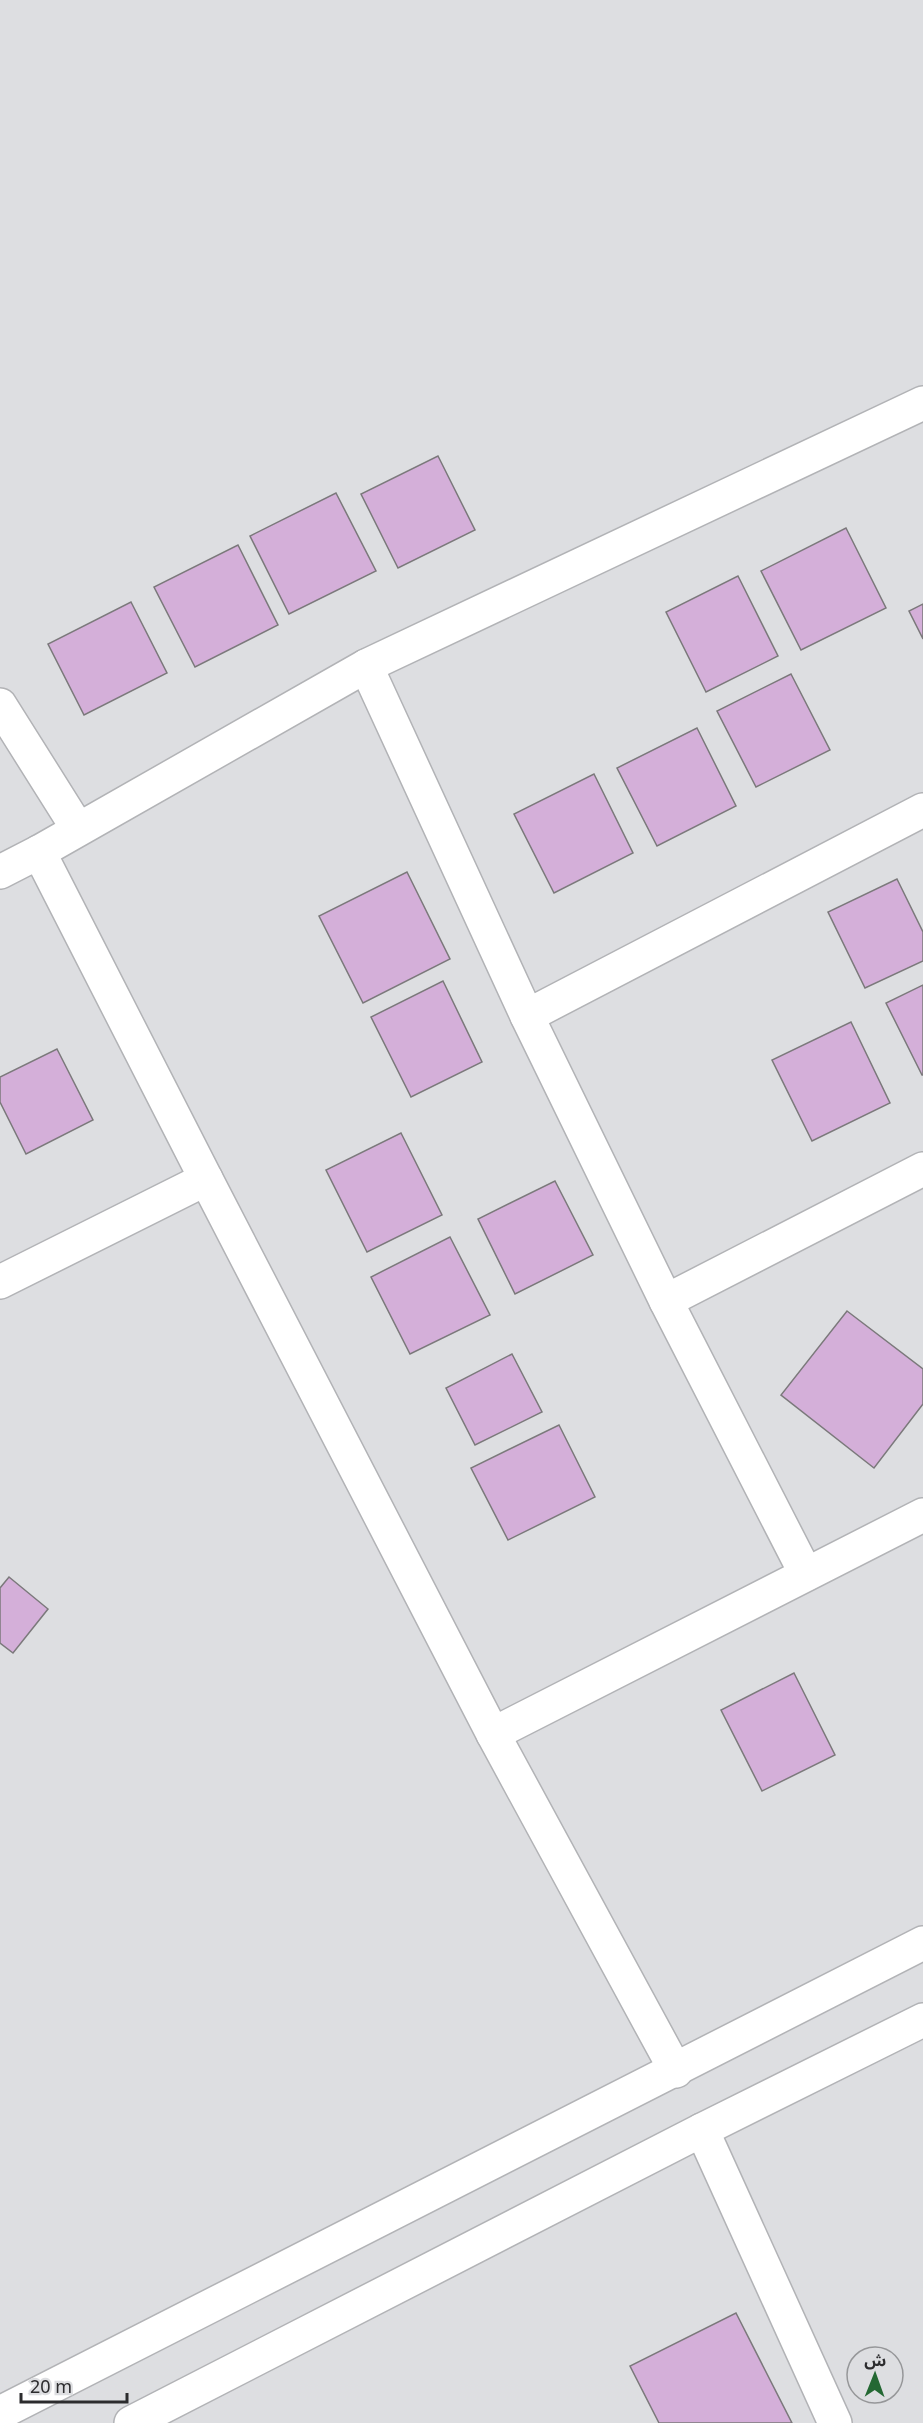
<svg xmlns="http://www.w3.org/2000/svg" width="923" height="2423" font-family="Georgia,'Noto Sans Arabic',serif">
  <rect width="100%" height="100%" fill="#dddee1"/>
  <g fill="#d4afd9" stroke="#7b797b" stroke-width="1.5">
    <path d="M438 456 475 530 398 568 361 494Z"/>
    <path d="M336 493 376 571 289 614 250 536Z"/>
    <path d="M846 528 886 608 801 650 761 571Z"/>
    <path d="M238 545 278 625 195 667 154 587Z"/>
    <path d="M738 576 778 656 706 692 666 612Z"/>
    <path d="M131 602 167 673 84 715 48 644Z"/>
    <path d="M923 604V639L909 611Z"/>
    <path d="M791 674 830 750 756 787 717 711Z"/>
    <path d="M697 728 736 806 657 846 617 768Z"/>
    <path d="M594 774 633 853 554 893 514 814Z"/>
    <path d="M407 872 450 959 363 1003 319 916Z"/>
    <path d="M897 879 923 932V961L865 988 828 912Z"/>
    <path d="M443 981 482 1062 411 1097 371 1017Z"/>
    <path d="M923 985V1075H922L886 1003Z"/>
    <path d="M851 1022 890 1103 812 1141 772 1060Z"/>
    <path d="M57 1049 93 1120 26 1154 0 1102V1077Z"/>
    <path d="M401 1133 442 1215 367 1252 326 1170Z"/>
    <path d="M555 1181 593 1255 515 1294 478 1219Z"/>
    <path d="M450 1237 490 1315 410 1354 371 1277Z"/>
    <path d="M847 1311 923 1369V1404L874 1468 781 1395Z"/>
    <path d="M512 1354 542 1412 475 1445 446 1388Z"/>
    <path d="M559 1425 595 1497 508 1540 471 1468Z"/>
    <path d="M9 1577 48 1609 13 1653 0 1643V1588Z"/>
    <path d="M794 1673 835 1755 762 1791 721 1710Z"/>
    <path d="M736 2313 792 2423H659L630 2366Z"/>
  </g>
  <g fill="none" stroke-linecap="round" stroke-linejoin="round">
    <g stroke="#b2b3b6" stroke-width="36">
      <g id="minor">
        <path d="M366 666 527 1016 666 1301 806 1574"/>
        <path d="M0 705 78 829"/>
        <path d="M39 852 366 666 923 403"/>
        <path d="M0 872 39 852 206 1179 493 1734 676 2071"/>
        <path d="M527 1016 923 810"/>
        <path d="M0 1282 206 1179"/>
        <path d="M666 1301 923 1169"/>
        <path d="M493 1734 923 1515"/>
        <path d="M702 2130 835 2423"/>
        <path d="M0 2413 923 1943"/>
        <path d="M131 2423 702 2130 923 2020"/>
      </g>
    </g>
    <use href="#minor" stroke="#fff" stroke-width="33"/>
  </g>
  <g transform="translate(875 2375) rotate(1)"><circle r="28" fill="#dddee1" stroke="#969799" stroke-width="1.5"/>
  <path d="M0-4.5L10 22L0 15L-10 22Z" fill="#246833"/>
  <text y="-9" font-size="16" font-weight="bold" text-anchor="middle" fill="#2c2c2e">ش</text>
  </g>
  <path d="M21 2393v9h106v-9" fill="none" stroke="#2c2c2e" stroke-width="3"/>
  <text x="30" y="2393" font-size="18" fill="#2c2c2e" stroke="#dddee1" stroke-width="4.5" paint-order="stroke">20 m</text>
</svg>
